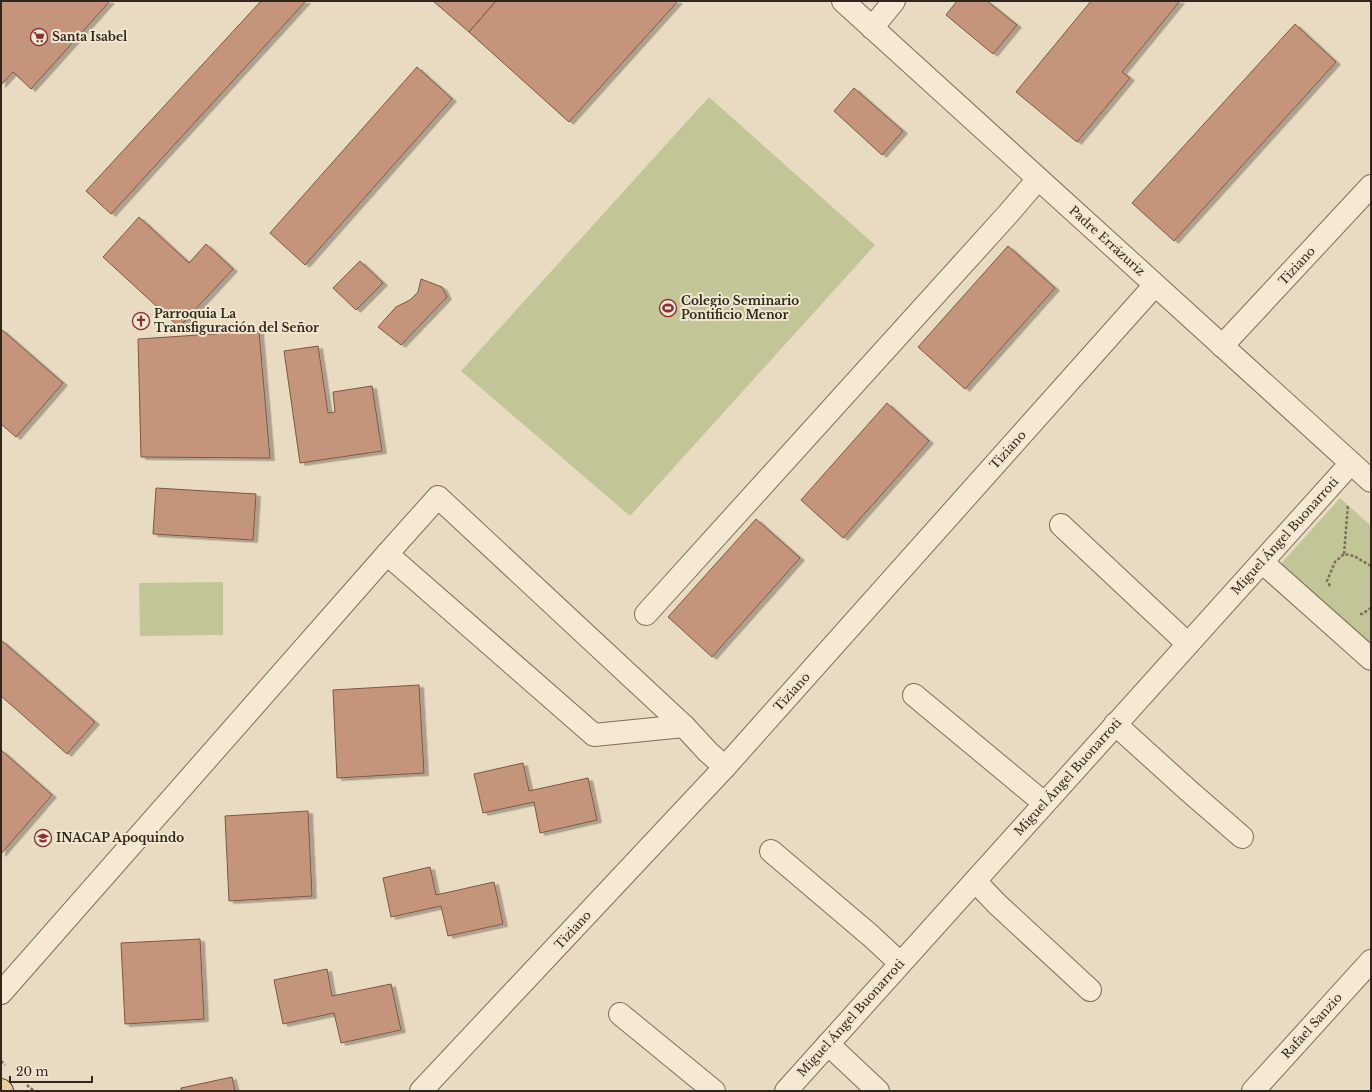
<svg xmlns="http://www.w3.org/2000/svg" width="1372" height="1092" font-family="'Libre Baskerville',serif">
  <defs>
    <filter id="shadow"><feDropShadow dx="4.5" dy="2.5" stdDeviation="0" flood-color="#0004"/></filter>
  </defs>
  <rect width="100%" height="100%" fill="#e9dbc1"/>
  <g fill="#c2c696">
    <path d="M709 97 875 245 630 516 461 371Z"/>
    <path d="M1340 498 1371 526V652L1278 567Z"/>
    <path d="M223 582V635L140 636 139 583Z"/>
  </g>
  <g fill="#c4957a" stroke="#7d5742" filter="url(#shadow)">
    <path d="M1 1H110L31 89 13 72 1 85Z"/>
    <path d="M261 1H306L111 214 86 191Z"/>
    <path d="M433 1H496L469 32Z"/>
    <path d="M496 1H678L569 122 469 32Z"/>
    <path d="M957 1H987L1017 25 993 54 946 15Z"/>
    <path d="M1091 1H1180L1122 72 1130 78 1077 142 1016 92Z"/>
    <path d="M1295 24 1336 62 1174 241 1132 203Z"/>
    <path d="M417 67 452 99 305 265 270 233Z"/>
    <path d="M854 88 903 131 882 155 834 111Z"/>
    <path d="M139 217 189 263 206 244 233 269 179 327 103 257Z"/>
    <path d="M1008 246 1055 288 965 389 918 347Z"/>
    <path d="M360 261 383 283 356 310 333 288Z"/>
    <path d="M421 279 442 287 447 297 401 345 378 327 396 307 410 300 418 292Z"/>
    <path d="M1 329 63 383 16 437 1 424Z"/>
    <path d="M259 331 270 458 141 457 138 339Z"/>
    <path d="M318 346 328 413 335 412 333 392 372 386 382 451 300 463 284 351Z"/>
    <path d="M887 403 929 441 843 538 801 500Z"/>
    <path d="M156 488 256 494 253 540 153 534Z"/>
    <path d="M756 519 800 558 712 657 668 617Z"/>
    <path d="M1 640 95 722 67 754 1 696Z"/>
    <path d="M419 685 424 773 337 778 333 690Z"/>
    <path d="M1 750 52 795 1 854Z"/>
    <path d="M523 763 529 791 588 778 597 820 540 833 534 802 483 813 474 774Z"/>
    <path d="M308 811 312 896 229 901 225 816Z"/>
    <path d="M430 867 436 895 494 882 503 924 448 936 441 906 391 917 383 878Z"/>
    <path d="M200 939 204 1019 125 1024 121 943Z"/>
    <path d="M327 969 332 996 391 984 401 1030 341 1043 334 1013 283 1024 274 980Z"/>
    <path d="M232 1077 235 1091H181V1088Z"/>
  </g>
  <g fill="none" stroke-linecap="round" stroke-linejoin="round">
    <g stroke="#806c5a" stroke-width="24">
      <g id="minor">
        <path d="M843 1 1371 481"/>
        <path d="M872 28 894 1"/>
        <path d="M1222 346 1371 186"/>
        <path d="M1061 525 1188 644"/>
        <path d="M387 554 594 735 684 726"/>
        <path d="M1262 562 1371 659"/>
        <path d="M646 614 1008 214 1038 179"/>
        <path d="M914 695 1044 803"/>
        <path d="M1115 724 1189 791 1242 837"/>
        <path d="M771 851 871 936 900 963"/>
        <path d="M975 881 997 904 1090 990"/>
        <path d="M1 993 387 554 438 497 684 726 708 752 725 767"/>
        <path d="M620 1014 714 1091"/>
        <path d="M828 1044 878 1091"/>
        <path d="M421 1091 725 767 1155 285"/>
        <path d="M786 1091 1351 463"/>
        <path d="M1253 1091 1371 961"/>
      </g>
    </g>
    <g stroke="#4e3c2e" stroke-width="24">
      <path id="major" d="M1 1090 2 1091"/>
    </g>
    <g stroke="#806c5a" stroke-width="2.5" stroke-dasharray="3 2" stroke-linecap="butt">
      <path d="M1344 554 1348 505"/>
      <path d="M1330 586 1327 581 1335 562 1344 554 1354 556 1371 566"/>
      <path d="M1360 614H1362L1371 608"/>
      <path d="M1 1061 5 1065"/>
      <path d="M27 1085 34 1091"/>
    </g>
    <use href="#minor" stroke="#f5e9d3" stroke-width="22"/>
    <use href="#major" stroke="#e9cd9b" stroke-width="22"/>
  </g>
  <defs>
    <g id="supermarket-ring" transform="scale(0.9)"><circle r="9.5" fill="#f1e6cf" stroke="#8a3035" stroke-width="1.5"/><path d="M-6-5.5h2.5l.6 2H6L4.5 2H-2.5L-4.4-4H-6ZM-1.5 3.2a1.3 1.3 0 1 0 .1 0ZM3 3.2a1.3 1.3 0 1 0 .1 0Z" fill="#8a3035"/></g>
    <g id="stadium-ring" transform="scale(0.9)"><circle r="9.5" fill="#f1e6cf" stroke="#8a3035" stroke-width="1.5"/><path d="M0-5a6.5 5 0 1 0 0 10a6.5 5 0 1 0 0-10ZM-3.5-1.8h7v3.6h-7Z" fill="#8a3035"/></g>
    <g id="church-ring" transform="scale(0.9)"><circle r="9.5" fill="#f1e6cf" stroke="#8a3035" stroke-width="1.5"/><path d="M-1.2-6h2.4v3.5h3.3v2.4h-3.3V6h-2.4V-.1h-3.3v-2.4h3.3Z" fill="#8a3035"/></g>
    <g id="university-ring" transform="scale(0.9)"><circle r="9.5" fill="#f1e6cf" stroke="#8a3035" stroke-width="1.5"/><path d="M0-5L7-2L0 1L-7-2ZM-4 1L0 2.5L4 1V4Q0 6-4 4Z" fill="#8a3035"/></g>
  </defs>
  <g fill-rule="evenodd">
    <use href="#supermarket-ring" x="39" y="37"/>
    <use href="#stadium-ring" x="668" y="308"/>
    <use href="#church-ring" x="141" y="321"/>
    <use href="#university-ring" x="43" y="838"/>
  </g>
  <g text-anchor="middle" stroke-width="4" stroke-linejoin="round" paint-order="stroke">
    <g font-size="12" font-weight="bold" fill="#31261d" stroke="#f1e6cf" text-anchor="start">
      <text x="52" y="41">Santa Isabel</text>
      <text x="681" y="305">Colegio Seminario<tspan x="681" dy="14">Pontificio Menor</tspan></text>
      <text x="154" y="318">Parroquia La<tspan x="154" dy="14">Transfiguración del Señor</tspan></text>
      <text x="56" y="842">INACAP Apoquindo</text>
    </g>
    <g font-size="12" fill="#31261d" stroke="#f1e6cf">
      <text transform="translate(1107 241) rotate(42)" y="4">Padre Errázuriz</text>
      <text transform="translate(1297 266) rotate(-47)" y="4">Tiziano</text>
      <text transform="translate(1008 450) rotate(-48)" y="4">Tiziano</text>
      <text transform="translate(1285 536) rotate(-48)" y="4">Miguel Ángel Buonarroti</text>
      <text transform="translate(792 692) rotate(-48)" y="4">Tiziano</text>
      <text transform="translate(1068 777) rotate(-48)" y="4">Miguel Ángel Buonarroti</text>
      <text transform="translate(573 930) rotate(-47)" y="4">Tiziano</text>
      <text transform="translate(851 1018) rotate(-48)" y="4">Miguel Ángel Buonarroti</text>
      <text transform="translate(1312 1026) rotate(-48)" y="4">Rafael Sanzio</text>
    </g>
  </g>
  <rect width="1372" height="1092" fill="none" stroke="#31261d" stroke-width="4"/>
  <path d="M10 1076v6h82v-6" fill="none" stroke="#31261d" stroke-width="2"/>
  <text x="16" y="1076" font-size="12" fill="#31261d" stroke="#f1e6cf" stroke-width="3" paint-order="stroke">20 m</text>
</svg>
